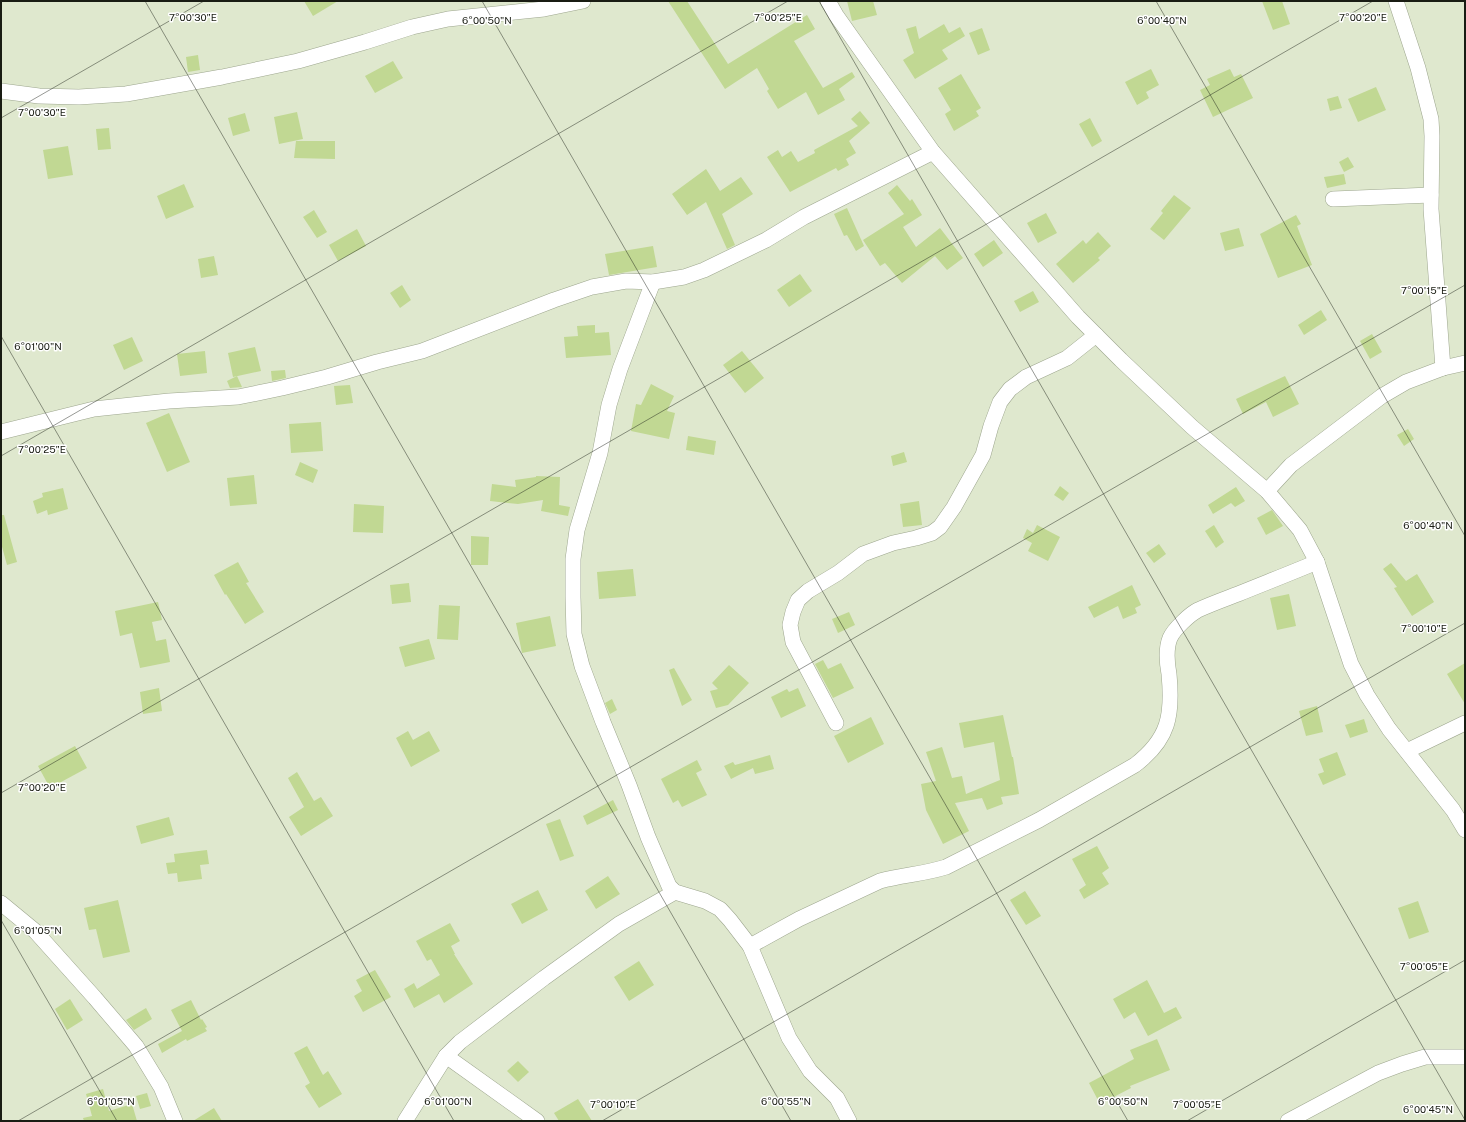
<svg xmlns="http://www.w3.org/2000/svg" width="1466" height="1122" font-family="'Public Sans',sans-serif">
  <rect width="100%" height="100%" fill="#dfe8ce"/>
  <g fill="#c1d893">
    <path d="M304 1H338L313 16Z"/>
    <path d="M668 1H687L728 64 807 15 815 29 794 41 823 88 852 72 855 77 839 89 845 100 818 115 806 92 778 109 767 91 769 89 757 68 725 89Z"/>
    <path d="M847 1H873L877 15 852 21Z"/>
    <path d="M1262 1H1282L1290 24 1273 30Z"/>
    <path d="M944 24 949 33 960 27 965 36 942 50 948 59 915 79 903 60 914 53 906 29 916 26 919 39Z"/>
    <path d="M982 28 990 50 978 55 969 33Z"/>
    <path d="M198 55 200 70 188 72 186 57Z"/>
    <path d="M393 61 403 78 375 93 365 76Z"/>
    <path d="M1151 69 1159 85 1146 92 1149 98 1137 105 1125 82Z"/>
    <path d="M1230 69 1234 77 1241 74 1253 98 1213 117 1200 90 1210 85 1207 79Z"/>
    <path d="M961 74 981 108 976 111 979 116 954 131 945 114 951 110 938 88Z"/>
    <path d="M1376 87 1386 110 1358 122 1348 99Z"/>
    <path d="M1338 96 1342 108 1330 111 1327 99Z"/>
    <path d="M860 111 870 123 849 141 856 153 846 159 849 165 838 171 836 168 790 192 767 157 778 150 782 157 791 151 798 162 815 153 814 150 858 126 851 119Z"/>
    <path d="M297 112 303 139 279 144 274 117Z"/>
    <path d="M245 113 250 131 233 136 228 118Z"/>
    <path d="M1090 118 1102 141 1092 147 1079 124Z"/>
    <path d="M109 128 111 149 98 150 96 129Z"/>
    <path d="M296 141H335V159L294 158Z"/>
    <path d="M68 146 73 175 48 179 43 150Z"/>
    <path d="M1348 157 1354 167 1344 172 1339 162Z"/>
    <path d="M706 169 720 191 741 177 753 194 722 214 735 245 727 249 706 202 687 215 672 194Z"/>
    <path d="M1344 174 1346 184 1327 188 1324 177Z"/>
    <path d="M184 184 194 207 166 219 157 196Z"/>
    <path d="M897 185 910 201 912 199 922 215 903 227 916 247 940 228 963 258 947 270 935 256 902 283 885 263 880 266 863 240 904 214 888 193Z"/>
    <path d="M1174 195 1191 208 1164 240 1150 229 1163 213 1161 211Z"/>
    <path d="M847 208 864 246 856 251 847 235 844 236 834 214Z"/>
    <path d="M314 210 327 232 317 238 303 217Z"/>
    <path d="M1046 213 1057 233 1038 243 1027 223Z"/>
    <path d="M1296 215 1301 224 1297 226 1312 265 1278 278 1260 234Z"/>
    <path d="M1239 228 1244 246 1225 251 1220 233Z"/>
    <path d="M357 229 366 246 338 261 329 245Z"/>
    <path d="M1098 232 1111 246 1098 258 1100 260 1073 283 1056 264 1083 240 1086 244Z"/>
    <path d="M994 240 1003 253 983 267 974 254Z"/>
    <path d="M653 246 657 267 609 275 605 254Z"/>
    <path d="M214 256 218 275 201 278 198 259Z"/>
    <path d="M800 274 812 291 789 307 777 290Z"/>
    <path d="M402 285 411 300 400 308 390 293Z"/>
    <path d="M1033 291 1039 302 1020 312 1014 301Z"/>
    <path d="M1321 310 1327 320 1304 335 1298 325Z"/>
    <path d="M595 325V333L609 332 611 355 566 358 564 337 578 336 577 326Z"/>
    <path d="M1372 334 1382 352 1370 359 1360 341Z"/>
    <path d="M132 337 143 361 124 370 113 345Z"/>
    <path d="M255 347 261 371 233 377 228 353Z"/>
    <path d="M205 351 207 373 180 376 177 354Z"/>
    <path d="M742 351 764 378 745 393 723 365Z"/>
    <path d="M285 370 286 378 272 381 271 371Z"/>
    <path d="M237 376 242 387 230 388 227 381Z"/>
    <path d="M1285 376 1299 404 1273 417 1266 402 1243 414 1236 399Z"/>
    <path d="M651 384 674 396 667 411 675 413 669 439 631 431 636 404 641 405Z"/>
    <path d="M350 385 353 403 336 405 334 386Z"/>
    <path d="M169 413 190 462 167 472 146 423Z"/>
    <path d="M321 422 323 451 291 453 289 424Z"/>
    <path d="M1408 429 1414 439 1404 446 1397 435Z"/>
    <path d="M688 436 716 441 714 455 686 450Z"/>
    <path d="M904 452 907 462 893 466 891 456Z"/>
    <path d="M300 462 318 470 313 483 295 475Z"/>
    <path d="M254 475 257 504 230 506 227 478Z"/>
    <path d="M536 476 560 477 559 505 570 507 568 516 541 511 543 500 518 504 490 501 492 484 516 487 515 480 536 477Z"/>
    <path d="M1060 486 1069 493 1063 501 1054 495Z"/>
    <path d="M1236 487 1245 501 1235 507 1231 503 1213 514 1208 505Z"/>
    <path d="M63 488 68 509 48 515 47 510 37 514 33 501 43 497 42 493Z"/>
    <path d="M919 501 922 525 903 527 900 504Z"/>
    <path d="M354 504 384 506 383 533 353 532Z"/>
    <path d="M1272 510 1283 526 1266 535 1257 518Z"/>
    <path d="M1 515H4L17 562 7 565 1 543Z"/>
    <path d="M1037 525 1060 537 1048 561 1028 551 1032 543 1023 538 1027 529 1033 533Z"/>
    <path d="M1214 525 1224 542 1216 548 1205 531Z"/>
    <path d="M471 536 489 537 488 565H471Z"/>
    <path d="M1159 544 1166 554 1154 563 1146 553Z"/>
    <path d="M238 562 249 582 246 583 264 612 245 624 226 594 225 595 214 575Z"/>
    <path d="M1391 563 1406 581 1417 574 1434 602 1412 616 1394 588 1397 587 1383 569Z"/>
    <path d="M633 569 636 596 599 599 597 572Z"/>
    <path d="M409 583 411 602 392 604 390 585Z"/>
    <path d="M1132 585 1141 605 1135 608 1137 613 1123 619 1118 606 1094 618 1088 607Z"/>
    <path d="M1289 594 1296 626 1277 630 1270 598Z"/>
    <path d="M158 602 162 620 152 622 156 641 166 639 170 662 140 668 132 633 120 636 115 611Z"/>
    <path d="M439 605 460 606 458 640 437 639Z"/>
    <path d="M849 612 855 625 838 633 832 619Z"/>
    <path d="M550 616 556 646 522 653 516 623Z"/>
    <path d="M429 639 435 659 405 667 399 647Z"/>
    <path d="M823 660 828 669 841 663 854 688 833 698 815 664Z"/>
    <path d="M1465 663V704L1447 674Z"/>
    <path d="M729 665 749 683 728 705 716 708 710 691 718 689 712 683Z"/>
    <path d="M674 668 692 700 682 706 669 670Z"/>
    <path d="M159 688 162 711 143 714 140 692Z"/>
    <path d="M798 688 806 706 781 718 771 697 787 689 789 692Z"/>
    <path d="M612 699 617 710 610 714 605 703Z"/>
    <path d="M1317 706 1323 732 1306 736 1299 711Z"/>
    <path d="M1003 715 1012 757H1013L1019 794 1001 797 1003 804 987 810 982 798 955 803 969 831 943 844 926 810 921 784 936 781 926 752 942 747 952 778 962 776 966 794 1000 780 994 742 964 748 959 723Z"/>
    <path d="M871 717 884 744 848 763 834 736Z"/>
    <path d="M1364 719 1368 732 1350 738 1345 725Z"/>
    <path d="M408 731 413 740 429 731 440 751 411 767 396 738Z"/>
    <path d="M75 746 87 768 50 788 38 766Z"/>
    <path d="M1337 752 1346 775 1323 785 1318 774 1324 772 1319 759Z"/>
    <path d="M770 755 774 769 755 774 753 768 731 779 724 766 733 762 735 765Z"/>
    <path d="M697 760 702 770 696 773 707 795 682 807 678 800 673 803 661 779Z"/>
    <path d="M297 772 314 801 321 797 333 816 301 836 289 817 304 807 288 778Z"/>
    <path d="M613 800 618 810 587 825 583 816Z"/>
    <path d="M169 817 174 835 141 844 136 826Z"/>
    <path d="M560 819 574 856 560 861 546 824Z"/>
    <path d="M1097 846 1109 868 1102 873 1109 884 1084 899 1079 890 1086 885 1072 859Z"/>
    <path d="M207 850 209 864 200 865 202 879 178 882 177 873 168 874 166 863 175 862 174 854Z"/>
    <path d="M608 876 620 894 596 909 585 891Z"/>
    <path d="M538 890 548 910 522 924 511 904Z"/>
    <path d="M1025 891 1041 916 1026 925 1010 900Z"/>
    <path d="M118 900 130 952 103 958 96 929 89 930 84 908Z"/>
    <path d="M1418 901 1429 932 1409 939 1398 908Z"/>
    <path d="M450 923 460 941 451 946 455 954H454L473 984 444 1003 439 994 414 1008 404 989 414 983 417 989 440 975 431 959 427 961 416 941Z"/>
    <path d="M639 961 654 985 629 1001 614 977Z"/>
    <path d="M375 970 391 997 363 1012 354 996 362 991 356 980Z"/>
    <path d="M1147 980 1164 1013 1176 1007 1182 1018 1148 1036 1135 1012 1124 1019 1113 999Z"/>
    <path d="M70 999 83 1020 67 1030 55 1009Z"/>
    <path d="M191 1000 201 1020 202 1019 207 1027 205 1028 207 1031 187 1041 186 1039 162 1053 158 1044 182 1031 171 1010Z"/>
    <path d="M146 1008 152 1019 134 1030 126 1020Z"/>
    <path d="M1157 1039 1170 1070 1130 1086 1131 1088 1100 1104 1089 1083 1134 1059 1130 1050Z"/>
    <path d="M307 1046 323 1075 328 1071 342 1094 319 1108 305 1086 310 1083 294 1053Z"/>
    <path d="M518 1061 529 1072 518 1082 507 1071Z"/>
    <path d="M103 1089 109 1111 132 1104 137 1121H84L83 1118 92 1116 86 1094Z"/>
    <path d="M147 1093 151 1106 140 1109 136 1096Z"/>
    <path d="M578 1099 592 1121H559L554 1113Z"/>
    <path d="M214 1108 222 1121H193Z"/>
  </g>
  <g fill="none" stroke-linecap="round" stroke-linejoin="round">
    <g stroke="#9da68e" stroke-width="16">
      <g id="street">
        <path d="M828 1 836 15 933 152 1078 317 1121 360 1192 427 1267 491 1300 530 1317 562 1351 664 1367 695 1389 729 1453 810 1465 830"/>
        <path d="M1396 1 1418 68 1431 119 1432 136 1431 209 1443 368"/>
        <path d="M1 91 39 96 79 97 126 94 222 77 298 61 365 42 412 27 448 19 544 9 583 1"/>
        <path d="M1333 199 1431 195"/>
        <path d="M653 282 620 369 609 405 600 453 577 530 573 559V597L574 634 582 666 603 722 629 785 648 837 669 886 675 892 705 901 720 909 730 920 750 946 789 1038 810 1071 837 1098 849 1121"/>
        <path d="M1 432 94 409 169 401 238 397 282 388 327 377 377 362 422 351 554 300 592 287 626 281 653 282 684 277 704 270 766 240 804 217 933 152"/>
        <path d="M1267 491 1291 465 1382 396 1406 382 1443 368 1465 363"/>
        <path d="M836 723 793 642 790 625 793 612 798 600 808 591 838 573 863 554 893 543 916 538 932 533 940 527 954 507 983 455 991 426 1000 402 1010 389 1026 377 1067 358 1096 335"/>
        <path d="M1407 751 1465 723"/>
        <path d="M1 903 35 931 95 998 136 1046 161 1087 175 1121"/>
        <path d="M750 946 799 919 880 881C902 875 924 874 946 867L1039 820 1135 765C1169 739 1173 715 1169 674 1167 663 1166 648 1170 638 1174 629 1190 614 1198 610 1211 604 1225 599 1238 594 1265 583 1291 573 1317 562"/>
        <path d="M446 1056 537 1121"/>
        <path d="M405 1121 446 1056 460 1042 544 978 619 924 675 892"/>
        <path d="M1288 1121 1378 1073 1402 1064 1425 1057H1465"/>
      </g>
    </g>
    <use href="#street" stroke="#fff" stroke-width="15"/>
  </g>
  <path fill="none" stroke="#191c13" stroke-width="1" stroke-opacity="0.45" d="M145 1 791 1121M482 1 1128 1121M819 1 1465 1120M1156 1 1465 536M1 118 204 1M1 336 454 1121M1 456 788 1M1 793 1373 1M1 920 117 1121M18 1121 1465 285M602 1121 1465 623M1187 1121 1465 960"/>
  <g font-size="10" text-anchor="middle" fill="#191c13" stroke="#fff" stroke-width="3" stroke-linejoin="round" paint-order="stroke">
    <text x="193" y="21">7°00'30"E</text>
    <text x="1363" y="21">7°00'20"E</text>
    <text x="778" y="21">7°00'25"E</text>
    <text x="487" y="24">6°00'50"N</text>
    <text x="1162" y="24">6°00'40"N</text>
    <text x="42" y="116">7°00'30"E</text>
    <text x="1424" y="294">7°00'15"E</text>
    <text x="38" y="350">6°01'00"N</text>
    <text x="42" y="453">7°00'25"E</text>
    <text x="1428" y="529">6°00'40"N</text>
    <text x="1424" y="632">7°00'10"E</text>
    <text x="42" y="791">7°00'20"E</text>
    <text x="38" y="934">6°01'05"N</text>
    <text x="1424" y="970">7°00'05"E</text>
    <text x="111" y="1105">6°01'05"N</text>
    <text x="448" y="1105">6°01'00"N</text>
    <text x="786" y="1105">6°00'55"N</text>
    <text x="1123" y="1105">6°00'50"N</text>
    <text x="613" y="1108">7°00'10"E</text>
    <text x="1197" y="1108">7°00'05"E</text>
    <text x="1428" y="1113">6°00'45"N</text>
  </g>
  <rect width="1466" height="1122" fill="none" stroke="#191c13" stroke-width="4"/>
</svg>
